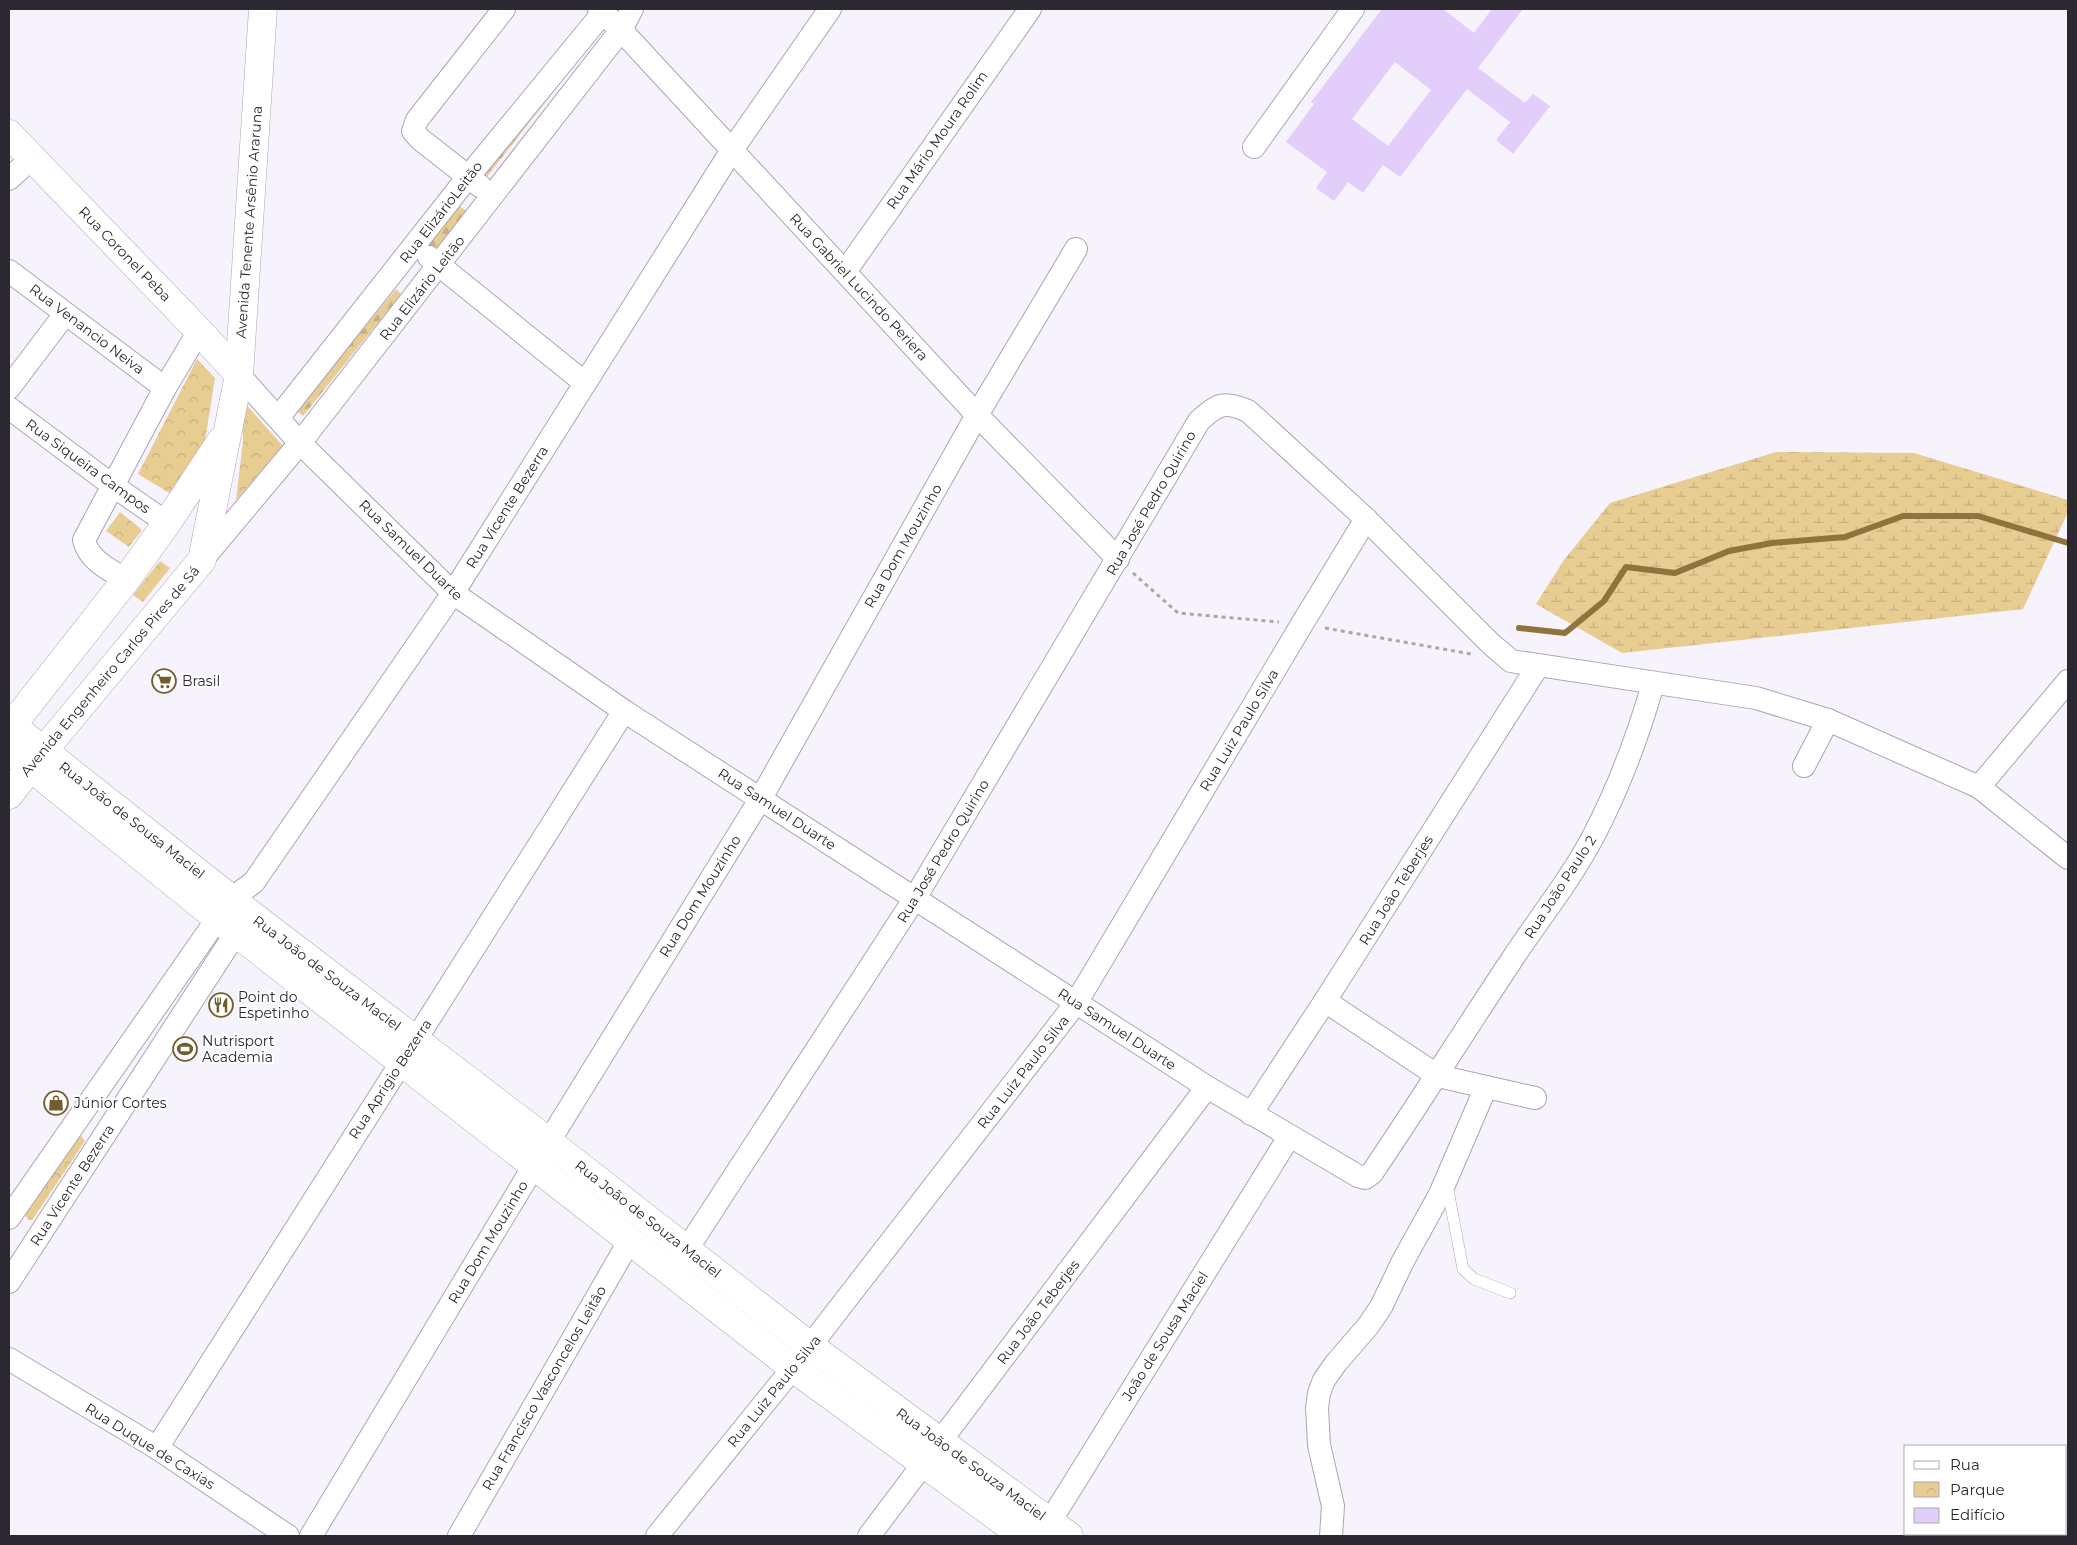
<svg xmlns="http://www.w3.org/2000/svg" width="2077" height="1545" font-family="Montserrat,sans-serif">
  <defs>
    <pattern id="forest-firs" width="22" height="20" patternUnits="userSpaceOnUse" patternTransform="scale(1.25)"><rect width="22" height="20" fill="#e7cd92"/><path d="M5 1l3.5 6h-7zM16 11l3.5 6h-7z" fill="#c6b07e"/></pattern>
    <pattern id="wetland-marsh" width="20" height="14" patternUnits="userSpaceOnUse" patternTransform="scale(1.25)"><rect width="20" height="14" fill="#e7cd92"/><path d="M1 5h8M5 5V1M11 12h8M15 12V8" fill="none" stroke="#c6b07e"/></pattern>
    <pattern id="park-crowns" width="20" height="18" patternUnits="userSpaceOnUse" patternTransform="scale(1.25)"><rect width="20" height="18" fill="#e7cd92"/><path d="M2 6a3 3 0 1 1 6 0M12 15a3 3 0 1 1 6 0" fill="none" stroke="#c6b07e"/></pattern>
  </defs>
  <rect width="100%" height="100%" fill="#f7f3fd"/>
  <g fill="url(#forest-firs)">
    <path d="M595 39 485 179 480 174Z"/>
    <path d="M459 206 467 211 432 254 424 249Z"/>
    <path d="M396 289 401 294 303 416 296 410Z"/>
  </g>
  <path fill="url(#wetland-marsh)" d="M1776 452 1914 453 2068 500V512L2023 609 1622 653 1536 604 1564 560 1610 503Z"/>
  <g fill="url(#park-crowns)">
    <path d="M197 359 215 378 203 453 171 494 138 474Z"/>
    <path d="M242 400 283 446 236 500 243 441Z"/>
    <path d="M120 512 142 530 129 547 106 531Z"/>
    <path d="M160 561 170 568 143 602 133 595Z"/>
    <path d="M80 1135 85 1141 33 1219 29 1220 24 1214Z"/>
  </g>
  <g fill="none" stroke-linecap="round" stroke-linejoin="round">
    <path stroke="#8d743c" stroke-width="6" d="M1519 628 1565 633 1604 601 1626 567 1675 573 1729 551 1772 543 1845 537 1903 516H1978L2068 543"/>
  </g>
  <path fill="#e3cdfb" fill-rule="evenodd" d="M1382 9H1443L1474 33 1492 9H1523L1478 68 1525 103 1533 94 1550 106 1513 154 1496 140 1510 122 1467 89 1400 177 1383 165 1363 193 1348 182 1334 201 1316 188 1327 172 1286 142 1314 104 1311 102ZM1395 62 1431 90 1388 146 1352 119Z"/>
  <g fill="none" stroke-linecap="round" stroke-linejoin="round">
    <g stroke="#ada3ba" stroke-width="12">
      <path id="service" d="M1447 1185 1463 1269 1474 1279 1510 1293"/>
    </g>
    <g stroke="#ada3ba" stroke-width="24">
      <g id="minor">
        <path d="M599 9 621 30 977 415 1118 559"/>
        <path d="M1254 147 1353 9"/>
        <path d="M9 179 32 158"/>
        <path d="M480 186 420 139 413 131 417 120 504 9"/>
        <path d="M429 257 585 383"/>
        <path d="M9 271 165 388"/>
        <path d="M845 272 1030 9"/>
        <path d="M239 375 300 443 453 593 624 711 1207 1087 1358 1176 1365 1178 1372 1173C1420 1102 1465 1030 1513 958 1540 917 1571 879 1594 835 1619 787 1638 736 1653 684"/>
        <path d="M9 388 65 314"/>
        <path d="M9 408 112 485 167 523"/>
        <path d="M278 418 468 177 606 9"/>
        <path d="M202 560 300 443 621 30 632 9"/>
        <path d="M126 580C109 569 89 561 84 540L165 388 199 331"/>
        <path d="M1804 766 1828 720"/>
        <path d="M1979 787 2068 858"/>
        <path d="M1325 1001 1438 1076 1535 1098"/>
        <path d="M1251 1114 1325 1001 1538 666"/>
        <path d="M9 1218 231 899 254 882 453 593 732 150 830 9"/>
        <path d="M678 1263 915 898 1199 421C1218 403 1225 401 1248 411L1366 519 1491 644 1511 661 1756 698 1828 720 1979 787 2068 681"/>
        <path d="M9 1282 245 919"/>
        <path d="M9 1359 157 1448 288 1536"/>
        <path d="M157 1448 624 711"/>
        <path d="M311 1536 535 1164 761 798 977 415 1076 249"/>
        <path d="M459 1536 630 1240"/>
        <path d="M657 1536 793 1368 1076 1003 1302 624 1366 519"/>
        <path d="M869 1536 1207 1087"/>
        <path d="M1041 1536 1289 1137"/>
        <path d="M1331 1536 1333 1506 1319 1445 1317 1408 1319 1393 1324 1380 1336 1363 1368 1326 1381 1307 1403 1261 1440 1194 1486 1087"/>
      </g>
    </g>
    <g stroke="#ada3ba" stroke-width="29">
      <g id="tertiary">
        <path d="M9 134 199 331 239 375"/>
        <path d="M11 725 249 913 549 1142 810 1346 1069 1536"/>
        <path d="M9 750 217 918 793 1368 1023 1536"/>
      </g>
    </g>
    <g stroke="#ada3ba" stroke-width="29">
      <g id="primary">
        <path d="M9 729 126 580 167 523 221 441"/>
        <path d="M9 795 44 750 202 560 239 375 263 9"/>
      </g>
    </g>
    <g stroke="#aaa6b0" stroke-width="3" stroke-dasharray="4 4" stroke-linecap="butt">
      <path d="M1133 573 1178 613 1279 622"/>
      <path d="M1325 628 1471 654"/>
    </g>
    <use href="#service" stroke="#fff" stroke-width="11"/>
    <use href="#minor" stroke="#fff" stroke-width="22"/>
    <use href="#tertiary" stroke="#fff" stroke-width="28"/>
    <use href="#primary" stroke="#fff" stroke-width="28"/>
  </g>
  <defs>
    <g id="supermarket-ring" transform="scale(1.25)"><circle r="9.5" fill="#fff" stroke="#725e2d" stroke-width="1.5"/><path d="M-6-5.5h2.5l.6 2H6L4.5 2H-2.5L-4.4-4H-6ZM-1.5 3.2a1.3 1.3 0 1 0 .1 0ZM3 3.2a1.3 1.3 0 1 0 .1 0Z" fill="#725e2d"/></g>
    <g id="restaurant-ring" transform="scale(1.25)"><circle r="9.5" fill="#fff" stroke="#725e2d" stroke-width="1.5"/><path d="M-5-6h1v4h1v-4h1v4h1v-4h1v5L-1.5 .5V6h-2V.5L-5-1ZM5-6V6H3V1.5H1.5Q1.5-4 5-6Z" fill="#725e2d"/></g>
    <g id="stadium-ring" transform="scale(1.25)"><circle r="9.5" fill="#fff" stroke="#725e2d" stroke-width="1.5"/><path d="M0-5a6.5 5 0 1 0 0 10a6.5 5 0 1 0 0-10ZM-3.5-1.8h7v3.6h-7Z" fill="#725e2d"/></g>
    <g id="shop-ring" transform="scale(1.25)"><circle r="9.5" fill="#fff" stroke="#725e2d" stroke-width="1.5"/><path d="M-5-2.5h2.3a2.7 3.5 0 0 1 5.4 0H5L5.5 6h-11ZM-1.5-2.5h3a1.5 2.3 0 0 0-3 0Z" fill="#725e2d"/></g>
  </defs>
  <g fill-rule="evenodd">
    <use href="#supermarket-ring" x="164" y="681"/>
    <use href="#restaurant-ring" x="221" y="1005"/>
    <use href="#stadium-ring" x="185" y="1049"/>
    <use href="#shop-ring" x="56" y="1103"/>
  </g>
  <g text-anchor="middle" stroke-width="4" stroke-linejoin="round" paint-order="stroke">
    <g font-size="14" fill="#2c2831" stroke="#fff">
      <text transform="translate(937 140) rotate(-55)" y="5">Rua Mário Moura Rolim</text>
      <text transform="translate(441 212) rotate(-52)" y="5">Rua ElizárioLeitão</text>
      <text transform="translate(249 222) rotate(-86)" y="5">Avenida Tenente Arsênio Araruna</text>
      <text transform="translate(125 254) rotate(46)" y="5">Rua Coronel Peba</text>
      <text transform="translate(859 287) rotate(47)" y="5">Rua Gabriel Lucindo Periera</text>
      <text transform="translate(422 288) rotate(-52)" y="5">Rua Elizário Leitão</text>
      <text transform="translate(87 329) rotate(37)" y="5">Rua Venancio Neiva</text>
      <text transform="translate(88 466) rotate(36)" y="5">Rua Siqueira Campos</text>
      <text transform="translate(1151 503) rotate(-60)" y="5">Rua José Pedro Quirino</text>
      <text transform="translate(507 507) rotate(-58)" y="5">Rua Vicente Bezerra</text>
      <text transform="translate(903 546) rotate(-60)" y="5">Rua Dom Mouzinho</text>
      <text transform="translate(411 550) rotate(44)" y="5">Rua Samuel Duarte</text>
      <text transform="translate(110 671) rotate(-50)" y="5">Avenida Engenheiro Carlos Pires de Sá</text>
      <text transform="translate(1239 730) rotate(-59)" y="5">Rua Luiz Paulo Silva</text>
      <text transform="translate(777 809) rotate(33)" y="5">Rua Samuel Duarte</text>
      <text transform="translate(132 820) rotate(38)" y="5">Rua João de Sousa Maciel</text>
      <text transform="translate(943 851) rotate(-59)" y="5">Rua José Pedro Quirino</text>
      <text transform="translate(1560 887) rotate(-57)" y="5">Rua João Paulo 2</text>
      <text transform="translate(1396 890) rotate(-58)" y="5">Rua João Teberjes</text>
      <text transform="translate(700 896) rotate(-58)" y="5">Rua Dom Mouzinho</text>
      <text transform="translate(327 973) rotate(37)" y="5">Rua João de Souza Maciel</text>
      <text transform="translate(1117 1029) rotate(33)" y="5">Rua Samuel Duarte</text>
      <text transform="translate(1023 1072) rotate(-52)" y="5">Rua Luiz Paulo Silva</text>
      <text transform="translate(390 1079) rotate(-57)" y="5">Rua Aprigio Bezerra</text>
      <text transform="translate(72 1185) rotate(-57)" y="5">Rua Vicente Bezerra</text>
      <text transform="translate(648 1219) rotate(38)" y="5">Rua João de Souza Maciel</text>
      <text transform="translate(488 1242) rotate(-59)" y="5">Rua Dom Mouzinho</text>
      <text transform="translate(1038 1312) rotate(-53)" y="5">Rua João Teberjes</text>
      <text transform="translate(1165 1336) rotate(-58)" y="5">João de Sousa Maciel</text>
      <text transform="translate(544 1388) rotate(-60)" y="5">Rua Francisco Vasconcelos Leitâo</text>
      <text transform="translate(774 1391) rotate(-51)" y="5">Rua Luiz Paulo Silva</text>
      <text transform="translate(150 1446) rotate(32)" y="5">Rua Duque de Caxias</text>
      <text transform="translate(971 1464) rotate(36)" y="5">Rua João de Souza Maciel</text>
    </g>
    <g font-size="14" fill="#2c2831" stroke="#fff" text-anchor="start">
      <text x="182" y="686">Brasil</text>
      <text x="238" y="1002">Point do<tspan x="238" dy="16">Espetinho</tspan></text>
      <text x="202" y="1046">Nutrisport<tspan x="202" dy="16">Academia</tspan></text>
      <text x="74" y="1108">Júnior Cortes</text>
    </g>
  </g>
  <rect width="2077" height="1545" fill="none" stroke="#2c2831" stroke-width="20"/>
  <rect x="1904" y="1445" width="162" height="90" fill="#ffffff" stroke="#aba9ad"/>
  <rect x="1914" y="1461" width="25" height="8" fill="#ffffff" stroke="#aba9ad"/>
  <text x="1950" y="1470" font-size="15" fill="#2c2831">Rua</text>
  <rect x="1914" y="1482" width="25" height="15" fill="url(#park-crowns)" stroke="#aba9ad"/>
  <text x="1950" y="1495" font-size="15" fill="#2c2831">Parque</text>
  <rect x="1914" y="1508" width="25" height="15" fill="#e3cdfb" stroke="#aba9ad"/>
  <text x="1950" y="1520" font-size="15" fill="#2c2831">Edifício</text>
</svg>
